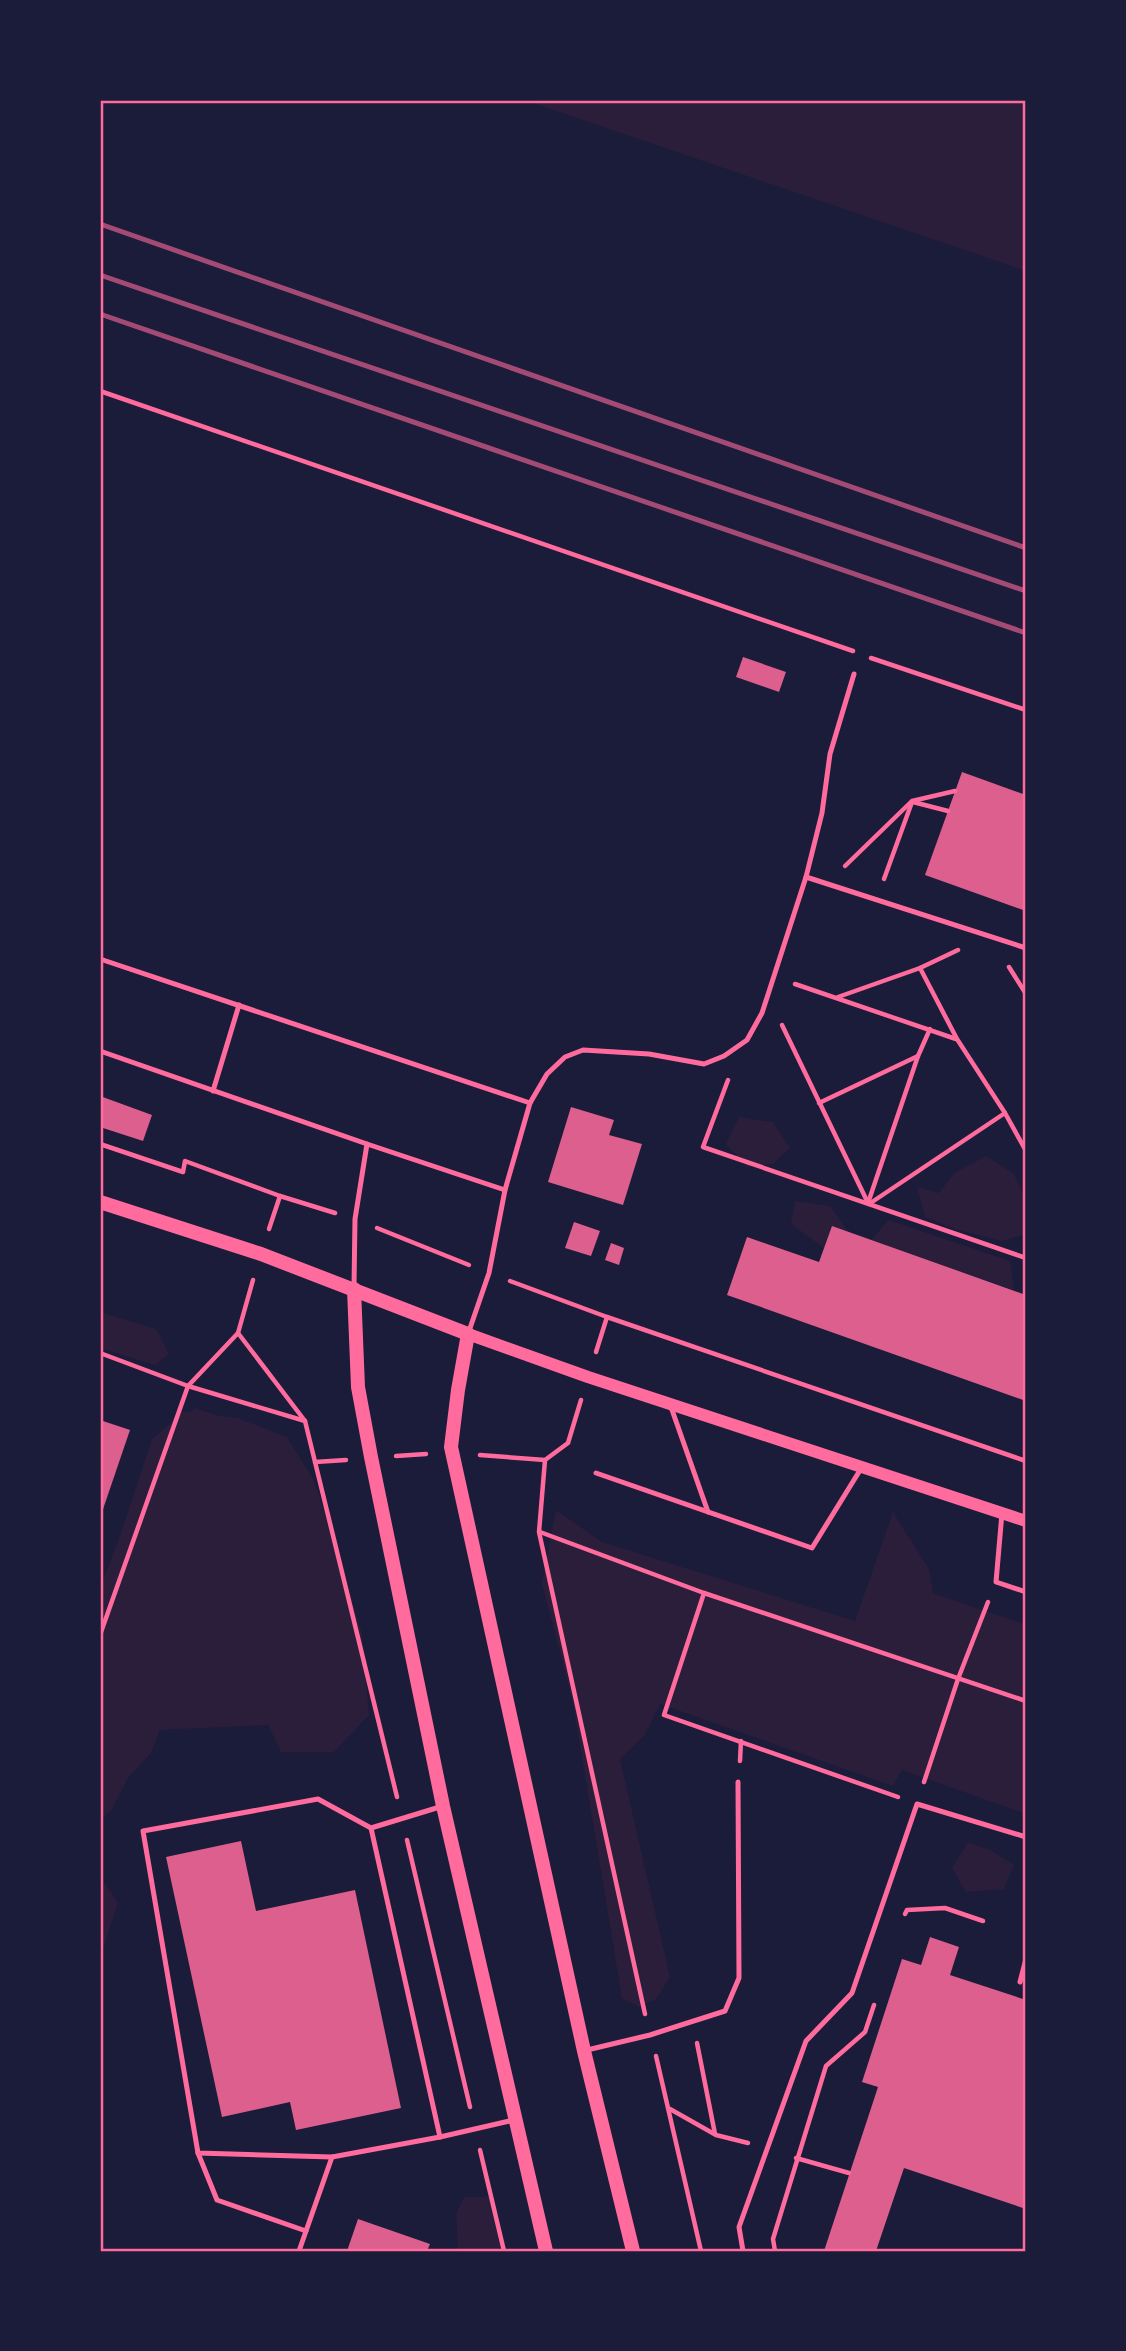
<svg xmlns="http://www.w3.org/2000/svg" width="1126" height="2351" font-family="'Work Sans',sans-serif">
  <rect width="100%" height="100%" fill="#1b1b3a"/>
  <g fill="#2a1e3b">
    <path d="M524 100H1026V271Z"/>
    <path d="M739 1117 773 1122 790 1148 773 1164 747 1167 726 1144Z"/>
    <path d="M986 1156 1013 1173 1026 1198V1234L1002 1241 958 1230 925 1217 917 1187 939 1193 954 1173Z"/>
    <path d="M795 1201 830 1206 848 1232 832 1227 824 1248 791 1224Z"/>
    <path d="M889 1220 1010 1261 1014 1290 871 1240Z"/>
    <path d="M100 1312 156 1329 169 1354 155 1365 100 1348Z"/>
    <path d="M194 1408 220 1416 238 1418 287 1437 313 1479 338 1550 362 1634 369 1715 334 1752H281L268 1725 160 1730 151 1753 128 1778 111 1811 100 1820V1588L121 1533 152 1439 184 1411 192 1412Z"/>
    <path d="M556 1510 602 1542 855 1621 893 1512 929 1569 933 1593 1026 1625V1814L902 1770 893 1786 660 1704 645 1735 620 1759 670 1977 656 1999 639 2007 622 1998 573 1703 542 1583Z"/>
    <path d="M968 1842 990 1850 1014 1865 1004 1889 966 1892 952 1868Z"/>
    <path d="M100 1876 118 1903 100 1959Z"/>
    <path d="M464 2197H490L504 2251H458L456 2214Z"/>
  </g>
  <g fill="#dd5f8e">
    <path d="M743 657 786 672 779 692 736 677Z"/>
    <path d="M962 772 1026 795V911L925 875Z"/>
    <path d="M100 1096 152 1115 143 1141 100 1127Z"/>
    <path d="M571 1107 614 1120 609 1135 642 1144 623 1205 548 1182Z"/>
    <path d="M574 1222 600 1231 591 1256 565 1248Z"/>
    <path d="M832 1226 1026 1295V1401L727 1295 747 1237 819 1262Z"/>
    <path d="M611 1243 624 1248 619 1265 605 1260Z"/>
    <path d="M100 1420 130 1430 100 1518Z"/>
    <path d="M241 1841 256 1911 355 1890 401 2108 296 2130 290 2102 222 2117 166 1857Z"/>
    <path d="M930 1937 959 1947 950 1975 1026 2000V2209L904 2168 876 2251H824L878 2087 862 2082 902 1959 921 1965Z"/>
    <path d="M358 2219 430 2244 427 2251H347Z"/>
  </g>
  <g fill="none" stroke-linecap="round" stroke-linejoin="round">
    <g stroke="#ff6b9d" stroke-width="4.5">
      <path d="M100 391 853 651"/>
      <path d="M871 658 1026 710"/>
      <path d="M913 802 948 811"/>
      <path d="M845 866 912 801 955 791"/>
      <path d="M884 879 912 802"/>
      <path d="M958 950 920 968 957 1039 1005 1113 1026 1151"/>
      <path d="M1009 967 1026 994"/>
      <path d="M795 984 956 1039"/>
      <path d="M838 997 920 968"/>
      <path d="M782 1025 868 1203"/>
      <path d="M728 1080 703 1147 1026 1258"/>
      <path d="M819 1103 918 1056"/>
      <path d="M100 1144 183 1172 185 1161 280 1196 335 1213"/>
      <path d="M868 1203 918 1056 930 1029"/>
      <path d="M869 1204 1005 1113"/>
      <path d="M377 1228 469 1265"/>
      <path d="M269 1229 280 1196"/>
      <path d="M510 1281 607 1317 1026 1461"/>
      <path d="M238 1333 305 1421"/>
      <path d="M596 1352 607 1317"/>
      <path d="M100 1353 188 1386 305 1421 397 1797"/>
      <path d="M480 1455 545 1460 568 1443 581 1400"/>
      <path d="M396 1456 426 1454"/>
      <path d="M545 1460 539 1532 645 2014"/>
      <path d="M315 1462 346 1460"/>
      <path d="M540 1532 704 1593 1026 1701"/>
      <path d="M704 1593 664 1715 898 1797"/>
      <path d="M100 1635 188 1386 238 1333 253 1280"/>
      <path d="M740 1761 741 1741"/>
      <path d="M924 1782 958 1679 988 1602"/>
      <path d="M407 1840 470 2107"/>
      <path d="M905 1914 907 1910 945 1908 983 1921"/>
      <path d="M697 2043 715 2134"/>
      <path d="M656 2056 701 2251"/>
      <path d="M670 2109 716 2135 748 2143"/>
      <path d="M480 2150 504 2251"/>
      <path d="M796 2158 849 2173"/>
      <path d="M775 2251 773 2239 826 2066 865 2032 874 2005"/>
    </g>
    <g stroke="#ff6b9d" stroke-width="5">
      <path d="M806 877 1026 948"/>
      <path d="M100 959 530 1103 505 1190 489 1273 468 1334"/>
      <path d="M100 1051 367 1144 355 1219 354 1286"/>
      <path d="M213 1091 239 1005"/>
      <path d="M530 1103 547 1074 565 1057 583 1050 649 1054 704 1064 724 1056 747 1040 762 1013 806 877 822 813 830 754 854 674"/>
      <path d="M367 1144 505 1190"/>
      <path d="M671 1407 708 1512"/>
      <path d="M596 1473 812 1548 862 1467"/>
      <path d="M1002 1513 996 1582 1026 1592"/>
      <path d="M443 1806 371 1828 318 1799 143 1831 198 2153 332 2157 440 2137 514 2120"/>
      <path d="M371 1828 440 2137"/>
      <path d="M1020 1982 1026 1959"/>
      <path d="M587 2050 650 2035 725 2011 739 1978 738 1782"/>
      <path d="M198 2153 217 2200 306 2231"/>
      <path d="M299 2251 332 2157"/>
      <path d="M743 2251 739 2227 806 2041 852 1993 917 1804 1026 1837"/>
    </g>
    <path stroke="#ff6b9d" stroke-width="12" d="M468 1334 588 1377 1026 1521"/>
    <g stroke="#ff6b9d" stroke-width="14">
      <path d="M100 1202 261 1254 468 1334 458 1390 451 1447 584 2051 633 2251"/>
      <path d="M354 1289 358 1387 371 1457 443 1806 546 2251"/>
    </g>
    <g stroke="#a44b75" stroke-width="5">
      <path d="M100 224 1026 548"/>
      <path d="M100 275 1026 591"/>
      <path d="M100 314 1026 633"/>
    </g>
  </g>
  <rect width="1126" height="2351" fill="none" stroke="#1b1b3a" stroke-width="203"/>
  <rect x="102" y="102" width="922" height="2148" fill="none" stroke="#ff6b9d" stroke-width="2.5"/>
</svg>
